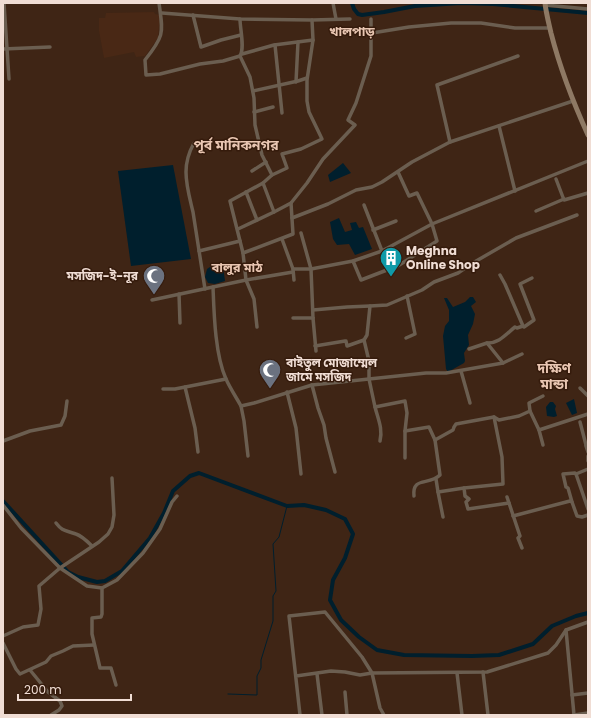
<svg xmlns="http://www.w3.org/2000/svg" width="591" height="718" font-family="Poppins,'Noto Sans Bengali',sans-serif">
  <rect width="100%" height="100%" fill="#3f2515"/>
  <path fill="#492815" d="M154 12 155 14 160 15 158 38 145 56 136 57 134 52 104 58 99 31V18H105L106 13Z"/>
  <g fill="#001f2d">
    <path d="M343 163 351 173 330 182 328 175Z"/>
    <path d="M173 165 191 259 131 266 118 171Z"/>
    <path d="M339 218 345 232 352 230 350 223 356 222 359 228 363 227 372 249 355 255 349 244 337 245 333 239 330 222Z"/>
    <path d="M219 264 223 266 225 281 215 284 208 283 205 277 207 269 213 265Z"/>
    <path d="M470 297H473L476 302 471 306 475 314 473 324 468 335 469 345 464 353 465 361 464 363 448 372 446 369 443 336 445 326 449 321V310L444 298H447L453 307 465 302Z"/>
    <path d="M574 399 577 413 572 415 566 403Z"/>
    <path d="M550 402H553L556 406 555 409 557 416 554 417 547 416 546 407Z"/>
  </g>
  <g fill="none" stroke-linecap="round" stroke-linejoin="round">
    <path stroke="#001f2d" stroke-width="1" d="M228 694 257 695V676L261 668V660L273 621V596L276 591 273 544 279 537 287 506"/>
    <g stroke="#001f2d" stroke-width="4">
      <path d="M352 3 354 9 358 14 362 15 384 12 415 6 461 3 493 4 588 13"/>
      <path d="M3 501 68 572 78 577 97 582 105 581 122 571 150 538 164 513 173 491 190 476 199 473 287 506 304 505 326 510 345 519 353 534 345 558 333 580 330 600 341 620 359 637 377 650 404 655 472 656 499 655 533 644 552 626 576 616 588 613"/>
    </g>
    <g stroke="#6b5e50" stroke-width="3.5">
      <path d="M4 3 9 79"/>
      <path d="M159 3C163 33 165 35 145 60L146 75 160 74 200 64 223 61 240 56"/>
      <path d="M333 3 336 19"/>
      <path d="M545 5 588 9"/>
      <path d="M162 13 240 19 312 20 350 19"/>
      <path d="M193 15 201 47 221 40 241 35"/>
      <path d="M240 19C240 29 245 48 240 56L250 77 254 98 255 125 262 155 272 175 263 183 274 212 291 203"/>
      <path d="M371 19V56L356 103 348 120 355 125 323 159 307 183 291 203 293 234 243 253 246 280 213 287C214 313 215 355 226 379 230 388 236 397 241 406L254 403 312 385 426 373H446L503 363 487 343 469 349"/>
      <path d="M372 33 409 27 451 23H481L515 28H550"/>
      <path d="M275 45 282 113"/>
      <path d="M3 49 50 47"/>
      <path d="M242 54 274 45 313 40"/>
      <path d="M296 82 298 42"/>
      <path d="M253 91 298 81 307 78"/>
      <path d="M254 112 273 107"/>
      <path d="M499 126 515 191"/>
      <path d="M450 142 437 85 518 56"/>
      <path d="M194 143C189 152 186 162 186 172 186 186 190 199 193 212 197 237 201 263 205 289"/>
      <path d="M252 171 266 162"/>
      <path d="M272 175 287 168 282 154 301 149 322 139 309 112 307 101V80L313 40 312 20"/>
      <path d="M556 179 564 200 588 193"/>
      <path d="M246 192 257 220"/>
      <path d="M364 205 382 251"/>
      <path d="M536 211 564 199"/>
      <path d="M292 218 328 204 356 190 372 187 382 182 412 162 450 142 573 101"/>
      <path d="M238 229 274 212"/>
      <path d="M373 230 396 221"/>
      <path d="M301 233 311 269 313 318 316 351"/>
      <path d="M282 239 293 269 294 280"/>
      <path d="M199 251 240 241"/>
      <path d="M243 253 230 201 263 183"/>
      <path d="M353 261 361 280 387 270 393 269 437 241 432 224 417 193 409 196 398 172"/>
      <path d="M293 269H311L353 261 382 251 432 224 588 161"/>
      <path d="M179 294 180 323"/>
      <path d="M152 300 213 287"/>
      <path d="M313 310 347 307 370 306"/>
      <path d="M293 318H313"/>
      <path d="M522 326 524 327 534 320 520 284 532 278"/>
      <path d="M257 327 254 299 246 280 293 272"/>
      <path d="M406 338 415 334 407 296"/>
      <path d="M364 340 367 335 370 306 387 305 422 290 434 282 458 273 471 264 516 238 577 215"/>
      <path d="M487 343C500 343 506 334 515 327L517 328 523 326 505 284 500 275"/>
      <path d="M315 346 345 341H346L347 346 364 340 369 361V379L375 407 405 401 407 413 405 431 429 427 435 440 453 430 454 427 456 424 494 417 499 420 519 416 530 411 539 430 588 414"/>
      <path d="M503 363 522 354"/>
      <path d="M461 371 470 403"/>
      <path d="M312 385 318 408 324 425 326 438 335 472"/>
      <path d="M185 387 195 428 198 452"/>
      <path d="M580 388 588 396"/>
      <path d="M163 389H175L226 379"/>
      <path d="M287 392 296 428 301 474"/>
      <path d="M241 406 244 421 248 456"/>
      <path d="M375 407C378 419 383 429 380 441"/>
      <path d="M530 411 529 403 543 396"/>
      <path d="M494 417 502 457 503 484 464 488 465 496 469 499 466 502 468 509 509 503"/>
      <path d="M580 422 586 445"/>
      <path d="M539 430 543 445"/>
      <path d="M3 441 30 431 61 425 65 416 67 401"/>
      <path d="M588 445 586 446 588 452"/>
      <path d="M588 456V461"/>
      <path d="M405 458V431"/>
      <path d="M588 469 576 474 588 509"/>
      <path d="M436 479 438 492"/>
      <path d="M414 496C412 476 429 486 440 475L435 440"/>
      <path d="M507 497 520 536 518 538 522 548"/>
      <path d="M572 502 568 488 566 487 563 474 575 473 576 474"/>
      <path d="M3 505 21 528 60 568 87 586 102 588 117 580 143 553 160 529 172 502 177 496"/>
      <path d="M513 516 570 501 572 502 577 516 582 517 588 515"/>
      <path d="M443 517 438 492 464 488"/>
      <path d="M56 523C63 532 65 530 76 534 82 536 87 541 92 546"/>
      <path d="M102 588V614L101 617 92 618V634L100 668H111L116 685"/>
      <path d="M566 630 574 715H573"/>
      <path d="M3 636 23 627 38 625 41 609 39 586 60 568 99 542 108 534 112 527 114 515 112 478"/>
      <path d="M3 643 16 669 20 674 46 662 51 656 63 651 73 646 94 645"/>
      <path d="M30 670 48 692 60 701 62 706 59 710 51 715"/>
      <path d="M483 672 488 715"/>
      <path d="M457 673 462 715"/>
      <path d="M317 674 322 715"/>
      <path d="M296 676 331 671 345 672 360 675 372 673 362 657 325 612 289 616 300 715"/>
      <path d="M345 692 347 715"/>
      <path d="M572 695 588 693"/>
      <path d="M384 715 380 708 372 673 487 672 548 653 556 645 566 630 588 622"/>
      <path d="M574 715 588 713"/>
    </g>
    <path stroke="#8e7964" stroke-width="5" d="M545 3C546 13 549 24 551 33 560 68 573 102 588 135"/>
  </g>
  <defs>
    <g id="building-pin" transform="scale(1.15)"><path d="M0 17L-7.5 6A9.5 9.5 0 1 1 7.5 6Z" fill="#0f9aa8" stroke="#351b0c"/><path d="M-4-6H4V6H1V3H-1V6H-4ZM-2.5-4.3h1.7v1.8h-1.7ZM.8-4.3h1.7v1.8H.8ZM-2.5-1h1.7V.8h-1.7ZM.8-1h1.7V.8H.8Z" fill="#fff"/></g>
    <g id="mosque-pin" transform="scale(1.15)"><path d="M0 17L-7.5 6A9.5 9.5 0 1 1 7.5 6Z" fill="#6b7280" stroke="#351b0c"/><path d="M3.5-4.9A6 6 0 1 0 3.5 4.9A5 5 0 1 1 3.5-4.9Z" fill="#fff"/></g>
  </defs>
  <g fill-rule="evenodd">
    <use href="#building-pin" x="391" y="258"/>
    <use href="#mosque-pin" x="154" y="276"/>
    <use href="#mosque-pin" x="270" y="370"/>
  </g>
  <g text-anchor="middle" stroke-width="3" stroke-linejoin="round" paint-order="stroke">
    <g font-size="12" font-weight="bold" fill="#f0ddd4" stroke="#351b0c" text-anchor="start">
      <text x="406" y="255">Meghna<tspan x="406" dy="14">Online Shop</tspan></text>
      <text x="138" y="280" text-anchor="end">মসজিদ-ই-নূর</text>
      <text x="286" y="367">বাইতুল মোজাম্মেল<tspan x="286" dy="14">জামে মসজিদ</tspan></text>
    </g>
    <g font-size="13" font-weight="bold" fill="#e9c6b2" stroke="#351b0c">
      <text x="352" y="36">খালপাড়</text>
      <text x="237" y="272">বালুর মাঠ</text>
    </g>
    <g font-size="14" font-weight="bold" fill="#e9c6b2" stroke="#351b0c">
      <text x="236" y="150">পূর্ব মানিকনগর</text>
      <text x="554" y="373">দক্ষিণ<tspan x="554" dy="16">মান্ডা</tspan></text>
    </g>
  </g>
  <rect width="591" height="718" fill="none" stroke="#f0ddd4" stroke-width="8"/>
  <path d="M18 694v6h113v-6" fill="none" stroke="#f0ddd4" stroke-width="2"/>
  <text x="24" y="694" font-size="12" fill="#f0ddd4" stroke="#351b0c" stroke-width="3" paint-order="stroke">200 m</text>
</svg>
